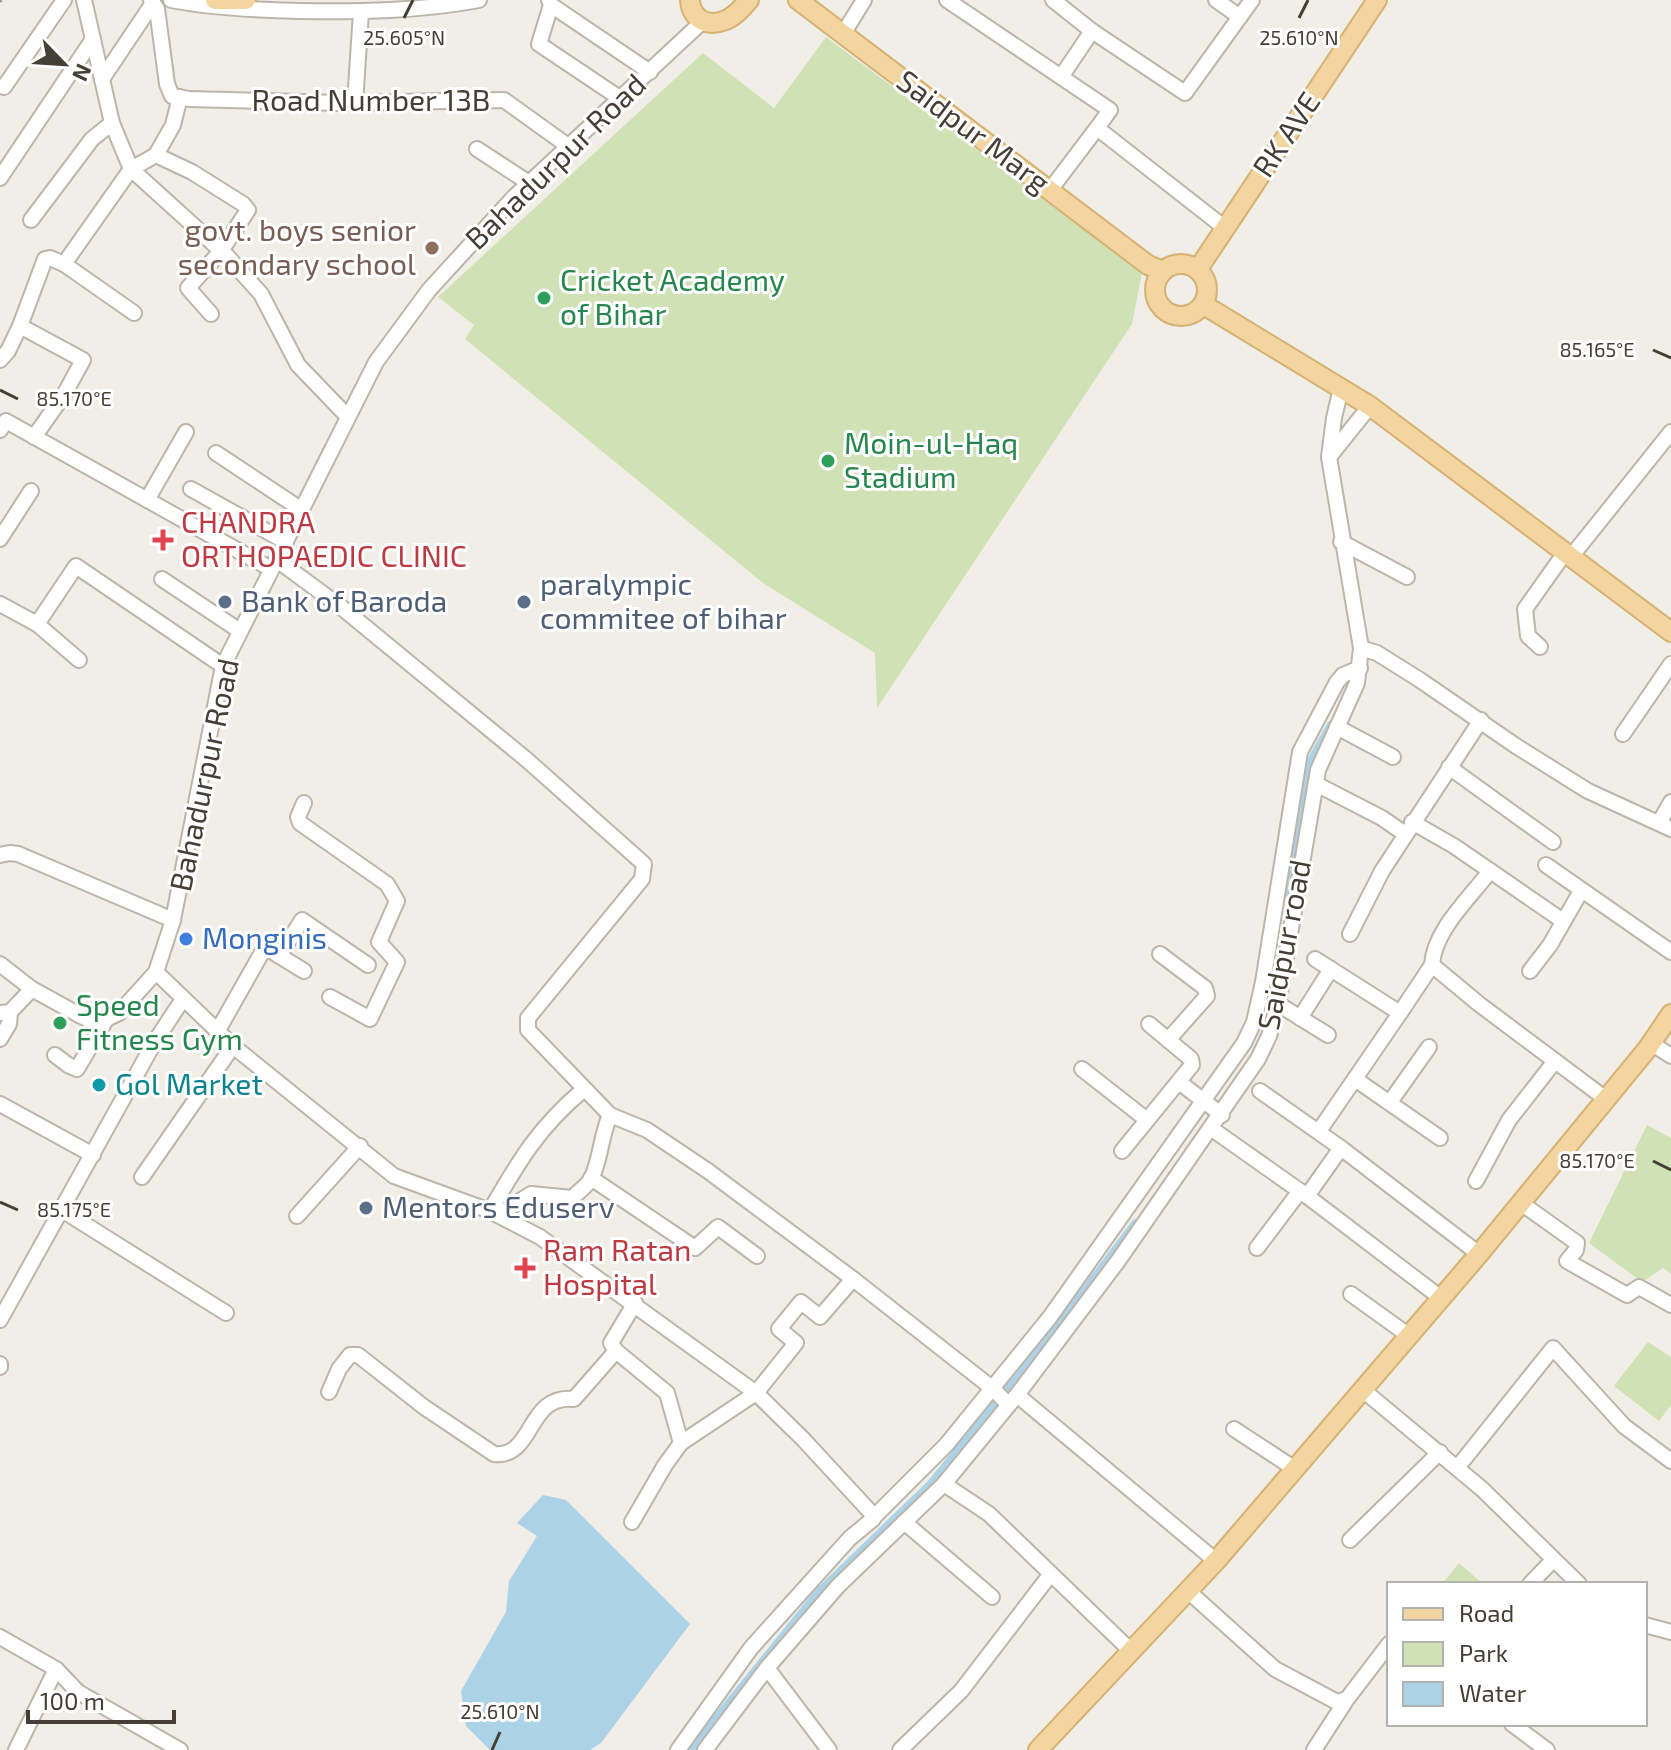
<svg xmlns="http://www.w3.org/2000/svg" width="1671" height="1750" font-family="'Exo 2',sans-serif">
  <rect width="100%" height="100%" fill="#f1eee7"/>
  <g fill="#d0e1b5">
    <path d="M826 37 1142 273 1132 324 877 708 875 653 763 583 465 339 474 325 438 297 703 53 774 108Z"/>
    <path d="M1647 1125 1671 1138V1274L1663 1268 1642 1282 1589 1243Z"/>
    <path d="M1648 1342 1671 1357V1405L1659 1421 1614 1386Z"/>
    <path d="M1459 1563 1483 1584H1442Z"/>
  </g>
  <path fill="#abd2e7" d="M543 1495 566 1500 690 1624 601 1743 590 1750H490L466 1726 461 1691 506 1612 509 1581 537 1536 517 1523Z"/>
  <g fill="none" stroke-linecap="round" stroke-linejoin="round">
    <g stroke="#abd2e7" stroke-width="10">
      <path d="M1290 894 1311 763 1332 725"/>
      <path d="M692 1750 820 1592 932 1484 1033 1360 1136 1224"/>
    </g>
    <g stroke="#bcb5ab" stroke-width="18">
      <g id="minor">
        <path d="M84 0 112 123 131 169 227 256 261 294 298 365 348 417"/>
        <path d="M151 0 157 9 167 84 172 96 189 99 340 103 504 100 568 146"/>
        <path d="M171 0C213 8 256 10 300 11 361 12 419 11 479 0"/>
        <path d="M549 0 551 5 539 44 621 99"/>
        <path d="M947 0 1110 110 1097 128 1225 228"/>
        <path d="M1053 0 1092 31 1061 77"/>
        <path d="M1216 0 1240 17"/>
        <path d="M551 5 650 72"/>
        <path d="M1092 31 1185 93 1252 0"/>
        <path d="M843 34 864 0"/>
        <path d="M102 79 153 3"/>
        <path d="M4 87 64 0"/>
        <path d="M355 103 361 12"/>
        <path d="M477 149 529 183"/>
        <path d="M156 155 173 125 180 97"/>
        <path d="M0 178 93 39"/>
        <path d="M1050 190 1097 128"/>
        <path d="M31 220 92 139 112 123"/>
        <path d="M134 313 64 264 131 169 156 155 192 172 243 204 248 210 221 251 188 288 211 314"/>
        <path d="M20 326 45 259 50 258 64 264"/>
        <path d="M0 360 8 351 20 326 83 360 65 393 34 437"/>
        <path d="M0 430 6 421 271 569"/>
        <path d="M216 453 302 510"/>
        <path d="M1329 457 1370 406"/>
        <path d="M191 489 286 542"/>
        <path d="M147 500 186 432"/>
        <path d="M0 539 31 491"/>
        <path d="M1341 542 1407 577"/>
        <path d="M1570 558 1671 432"/>
        <path d="M277 560 341 607 527 760 644 864 642 879 528 1018V1030L610 1115 647 1130 708 1171 853 1279 992 1388 1008 1404"/>
        <path d="M162 579 240 631"/>
        <path d="M0 604 37 624"/>
        <path d="M1540 647 1528 636 1525 609 1564 554"/>
        <path d="M1361 648 1377 653 1420 680 1516 746 1588 791 1671 829"/>
        <path d="M79 660 37 624 76 566 223 666"/>
        <path d="M1337 727 1393 757"/>
        <path d="M1623 734 1671 664"/>
        <path d="M1449 767 1553 842"/>
        <path d="M1316 784 1382 818 1405 834"/>
        <path d="M304 803 298 817 300 823 387 884 397 901 379 942 397 962 370 1019 330 997"/>
        <path d="M1412 822 1454 846 1563 921"/>
        <path d="M1659 823 1671 802"/>
        <path d="M0 855 10 853 18 854 173 920"/>
        <path d="M1546 865 1671 952"/>
        <path d="M1350 934 1382 871 1481 720"/>
        <path d="M1160 954 1205 988 1207 996 1168 1040"/>
        <path d="M279 956 302 920 368 965"/>
        <path d="M1315 959 1400 1013 1319 1131"/>
        <path d="M0 964 32 989 81 1016 91 1021H102L119 1013 156 972 173 920 223 666 376 362 429 290 514 197 703 21"/>
        <path d="M1432 965C1434 930 1470 898 1490 871"/>
        <path d="M1530 971 1550 945 1581 891"/>
        <path d="M156 972 233 1046 394 1176 490 1211 540 1237 756 1393 803 1439 874 1516 873 1519 850 1538 751 1648 678 1750"/>
        <path d="M1278 1004 1328 1035"/>
        <path d="M0 1013 10 1012 32 989"/>
        <path d="M1400 1013 1432 965 1479 1004 1606 1099"/>
        <path d="M1300 1018 1331 969"/>
        <path d="M217 1032 265 947 304 971"/>
        <path d="M0 1039 9 1024 10 1012"/>
        <path d="M1651 1043 1671 1056"/>
        <path d="M55 1055 68 1065 77 1069 107 1018"/>
        <path d="M1082 1069 1147 1120"/>
        <path d="M1355 1079 1440 1138"/>
        <path d="M1179 1082 1222 1115"/>
        <path d="M1260 1091 1341 1148 1479 1254"/>
        <path d="M1390 1102 1429 1047"/>
        <path d="M0 1104 93 1155"/>
        <path d="M1212 1129 1307 1196 1441 1298"/>
        <path d="M1122 1151 1192 1065 1191 1059 1149 1024"/>
        <path d="M142 1177 233 1046"/>
        <path d="M591 1178 695 1248 718 1227 757 1256"/>
        <path d="M1476 1181 1509 1120 1555 1061"/>
        <path d="M1307 1196 1341 1148"/>
        <path d="M1521 1203 1577 1243 1576 1250 1567 1261 1627 1295 1639 1287 1671 1305"/>
        <path d="M62 1210 226 1313"/>
        <path d="M490 1211C519 1161 538 1128 583 1090"/>
        <path d="M498 1215 531 1194 572 1198C578 1192 587 1186 591 1179 600 1163 601 1135 610 1115"/>
        <path d="M297 1216 360 1146"/>
        <path d="M1257 1248 1300 1191"/>
        <path d="M1351 1294 1408 1335"/>
        <path d="M635 1303 611 1343 616 1351 667 1393 681 1443"/>
        <path d="M0 1320 154 1043 183 999"/>
        <path d="M0 1364V1367"/>
        <path d="M1363 1390 1482 1489 1579 1584"/>
        <path d="M329 1392 339 1369 350 1355H358L424 1407 494 1454C535 1458 526 1394 574 1399L616 1351"/>
        <path d="M1017 1395 1216 1561"/>
        <path d="M1234 1429 1295 1469"/>
        <path d="M1457 1468 1553 1348 1624 1426 1671 1461"/>
        <path d="M944 1484 989 1514 1131 1651"/>
        <path d="M874 1517 947 1444 1050 1317 1244 1043 1254 1022 1263 982 1300 752 1337 682 1343 675 1360 668"/>
        <path d="M632 1522 665 1465 681 1443 756 1393 796 1343 779 1329 801 1302 820 1317 853 1279"/>
        <path d="M904 1522 992 1597"/>
        <path d="M1350 1540 1440 1452"/>
        <path d="M1530 1584 1553 1560"/>
        <path d="M1188 1591 1275 1669 1337 1702 1347 1699 1389 1644"/>
        <path d="M1645 1625 1671 1632"/>
        <path d="M0 1637 56 1669 78 1692 180 1750"/>
        <path d="M767 1668 829 1750"/>
        <path d="M1512 1724 1547 1750"/>
        <path d="M16 1750 56 1669"/>
        <path d="M705 1750 767 1668 838 1586 944 1484 1017 1395 1118 1261 1258 1059 1269 1036 1278 1004 1318 770 1357 683 1361 648 1329 457 1334 418 1341 388"/>
        <path d="M900 1750 961 1691 1050 1575"/>
        <path d="M1314 1750 1345 1702"/>
      </g>
    </g>
    <g stroke="#d5b172" stroke-width="22">
      <g id="major">
        <path d="M215 0H246"/>
        <path d="M690 0C691 18 706 27 723 21 734 18 742 8 749 0"/>
        <path d="M798 0 1148 265 1163 271"/>
        <circle cx="1181" cy="290" r="26"/>
        <path d="M1198 269 1377 0"/>
        <path d="M1204 305 1370 406 1671 632"/>
        <path d="M1038 1750 1216 1561 1479 1254 1648 1048 1671 1014"/>
      </g>
    </g>
    <use href="#minor" stroke="#fff" stroke-width="14"/>
    <use href="#major" stroke="#f2d5a0" stroke-width="18"/>
    <path stroke="#959595" stroke-width="3" stroke-dasharray="10 10" stroke-linecap="butt" d="M0 2 1 0"/>
  </g>
  <path fill="none" stroke="#443e37" stroke-width="3" d="M404 18 413 0M1299 18 1308 0M1653 350 1671 358M0 390 18 399M1653 1161 1671 1170M0 1202 18 1210M492 1750 500 1732"/>
  <circle fill="#8d6e63" stroke="#fff" stroke-width="3" cx="432" cy="248" r="8"/>
  <g fill="#2e9e5b" stroke="#fff" stroke-width="3">
    <circle cx="544" cy="298" r="8"/>
    <circle cx="828" cy="461" r="8"/>
    <circle cx="60" cy="1023" r="8"/>
  </g>
  <g fill="#e0444e" stroke="#fff" stroke-width="3">
    <path d="M159 528h8v8h8v8h-8v8h-8v-8h-8v-8h8z"/>
    <path d="M521 1256h8v8h8v8h-8v8h-8v-8h-8v-8h8z"/>
  </g>
  <g fill="#5c6f8a" stroke="#fff" stroke-width="3">
    <circle cx="225" cy="602" r="8"/>
    <circle cx="524" cy="602" r="8"/>
    <circle cx="366" cy="1208" r="8"/>
  </g>
  <circle fill="#3f7fe0" stroke="#fff" stroke-width="3" cx="186" cy="939" r="8"/>
  <circle fill="#0f9aa8" stroke="#fff" stroke-width="3" cx="99" cy="1085" r="8"/>
  <g text-anchor="middle" stroke-width="6" stroke-linejoin="round" paint-order="stroke">
    <g font-size="30" fill="#443e37" stroke="#fff">
      <text x="371" y="111">Road Number 13B</text>
      <text transform="translate(973 132) rotate(37)" y="10">Saidpur Marg</text>
      <text transform="translate(1287 135) rotate(-56)" y="10">RK AVE</text>
      <text transform="translate(556 162) rotate(-44)" y="10">Bahadurpur Road</text>
      <text transform="translate(205 775) rotate(-78)" y="10">Bahadurpur Road</text>
      <text transform="translate(1285 945) rotate(-79)" y="10">Saidpur road</text>
    </g>
    <g font-size="30" fill="#785e54" stroke="#fff" text-anchor="end">
      <text x="416" y="241">govt. boys senior<tspan x="416" dy="34">secondary school</tspan></text>
    </g>
    <g font-size="30" fill="#27864d" stroke="#fff" text-anchor="start">
      <text x="560" y="291">Cricket Academy<tspan x="560" dy="34">of Bihar</tspan></text>
      <text x="844" y="454">Moin-ul-Haq<tspan x="844" dy="34">Stadium</tspan></text>
      <text x="76" y="1016">Speed<tspan x="76" dy="34">Fitness Gym</tspan></text>
    </g>
    <g font-size="30" fill="#be3a42" stroke="#fff" text-anchor="start">
      <text x="181" y="533">CHANDRA<tspan x="181" dy="34">ORTHOPAEDIC CLINIC</tspan></text>
      <text x="543" y="1261">Ram Ratan<tspan x="543" dy="34">Hospital</tspan></text>
    </g>
    <g font-size="30" fill="#4e5e75" stroke="#fff" text-anchor="start">
      <text x="540" y="595">paralympic<tspan x="540" dy="34">commitee of bihar</tspan></text>
      <text x="241" y="612">Bank of Baroda</text>
      <text x="382" y="1218">Mentors Eduserv</text>
    </g>
    <g font-size="30" fill="#366cbe" stroke="#fff" text-anchor="start">
      <text x="202" y="949">Monginis</text>
    </g>
    <g font-size="30" fill="#0d838f" stroke="#fff" text-anchor="start">
      <text x="115" y="1095">Gol Market</text>
    </g>
  </g>
  <g font-size="20" text-anchor="middle" fill="#443e37" stroke="#fff" stroke-width="6" stroke-linejoin="round" paint-order="stroke">
    <text x="404" y="45">25.605°N</text>
    <text x="1299" y="45">25.610°N</text>
    <text x="1597" y="357">85.165°E</text>
    <text x="74" y="406">85.170°E</text>
    <text x="1597" y="1168">85.170°E</text>
    <text x="74" y="1217">85.175°E</text>
    <text x="500" y="1719">25.610°N</text>
  </g>
  <rect x="1387" y="1582" width="260" height="144" fill="#ffffff" stroke="#b4b2af" stroke-width="2"/>
  <rect x="1403" y="1608" width="40" height="12" fill="#f2d5a0" stroke="#b4b2af" stroke-width="2"/>
  <text x="1459" y="1622" font-size="24" fill="#443e37">Road</text>
  <rect x="1403" y="1642" width="40" height="24" fill="#d0e1b5" stroke="#b4b2af" stroke-width="2"/>
  <text x="1459" y="1662" font-size="24" fill="#443e37">Park</text>
  <rect x="1403" y="1682" width="40" height="24" fill="#abd2e7" stroke="#b4b2af" stroke-width="2"/>
  <text x="1459" y="1702" font-size="24" fill="#443e37">Water</text>
  <g transform="translate(64 64) rotate(115)" stroke="#ffffff" stroke-width="6" paint-order="stroke">
  <path d="M0-6L14 30L0 20L-14 30Z" fill="#443e37"/>
  <text y="-12" font-size="22" font-weight="bold" text-anchor="middle" fill="#443e37">N</text>
  </g>
  <path d="M28 1710v12h146v-12" fill="none" stroke="#443e37" stroke-width="4"/>
  <text x="40" y="1710" font-size="24" fill="#443e37" stroke="#ffffff" stroke-width="6" paint-order="stroke">100 m</text>
</svg>
